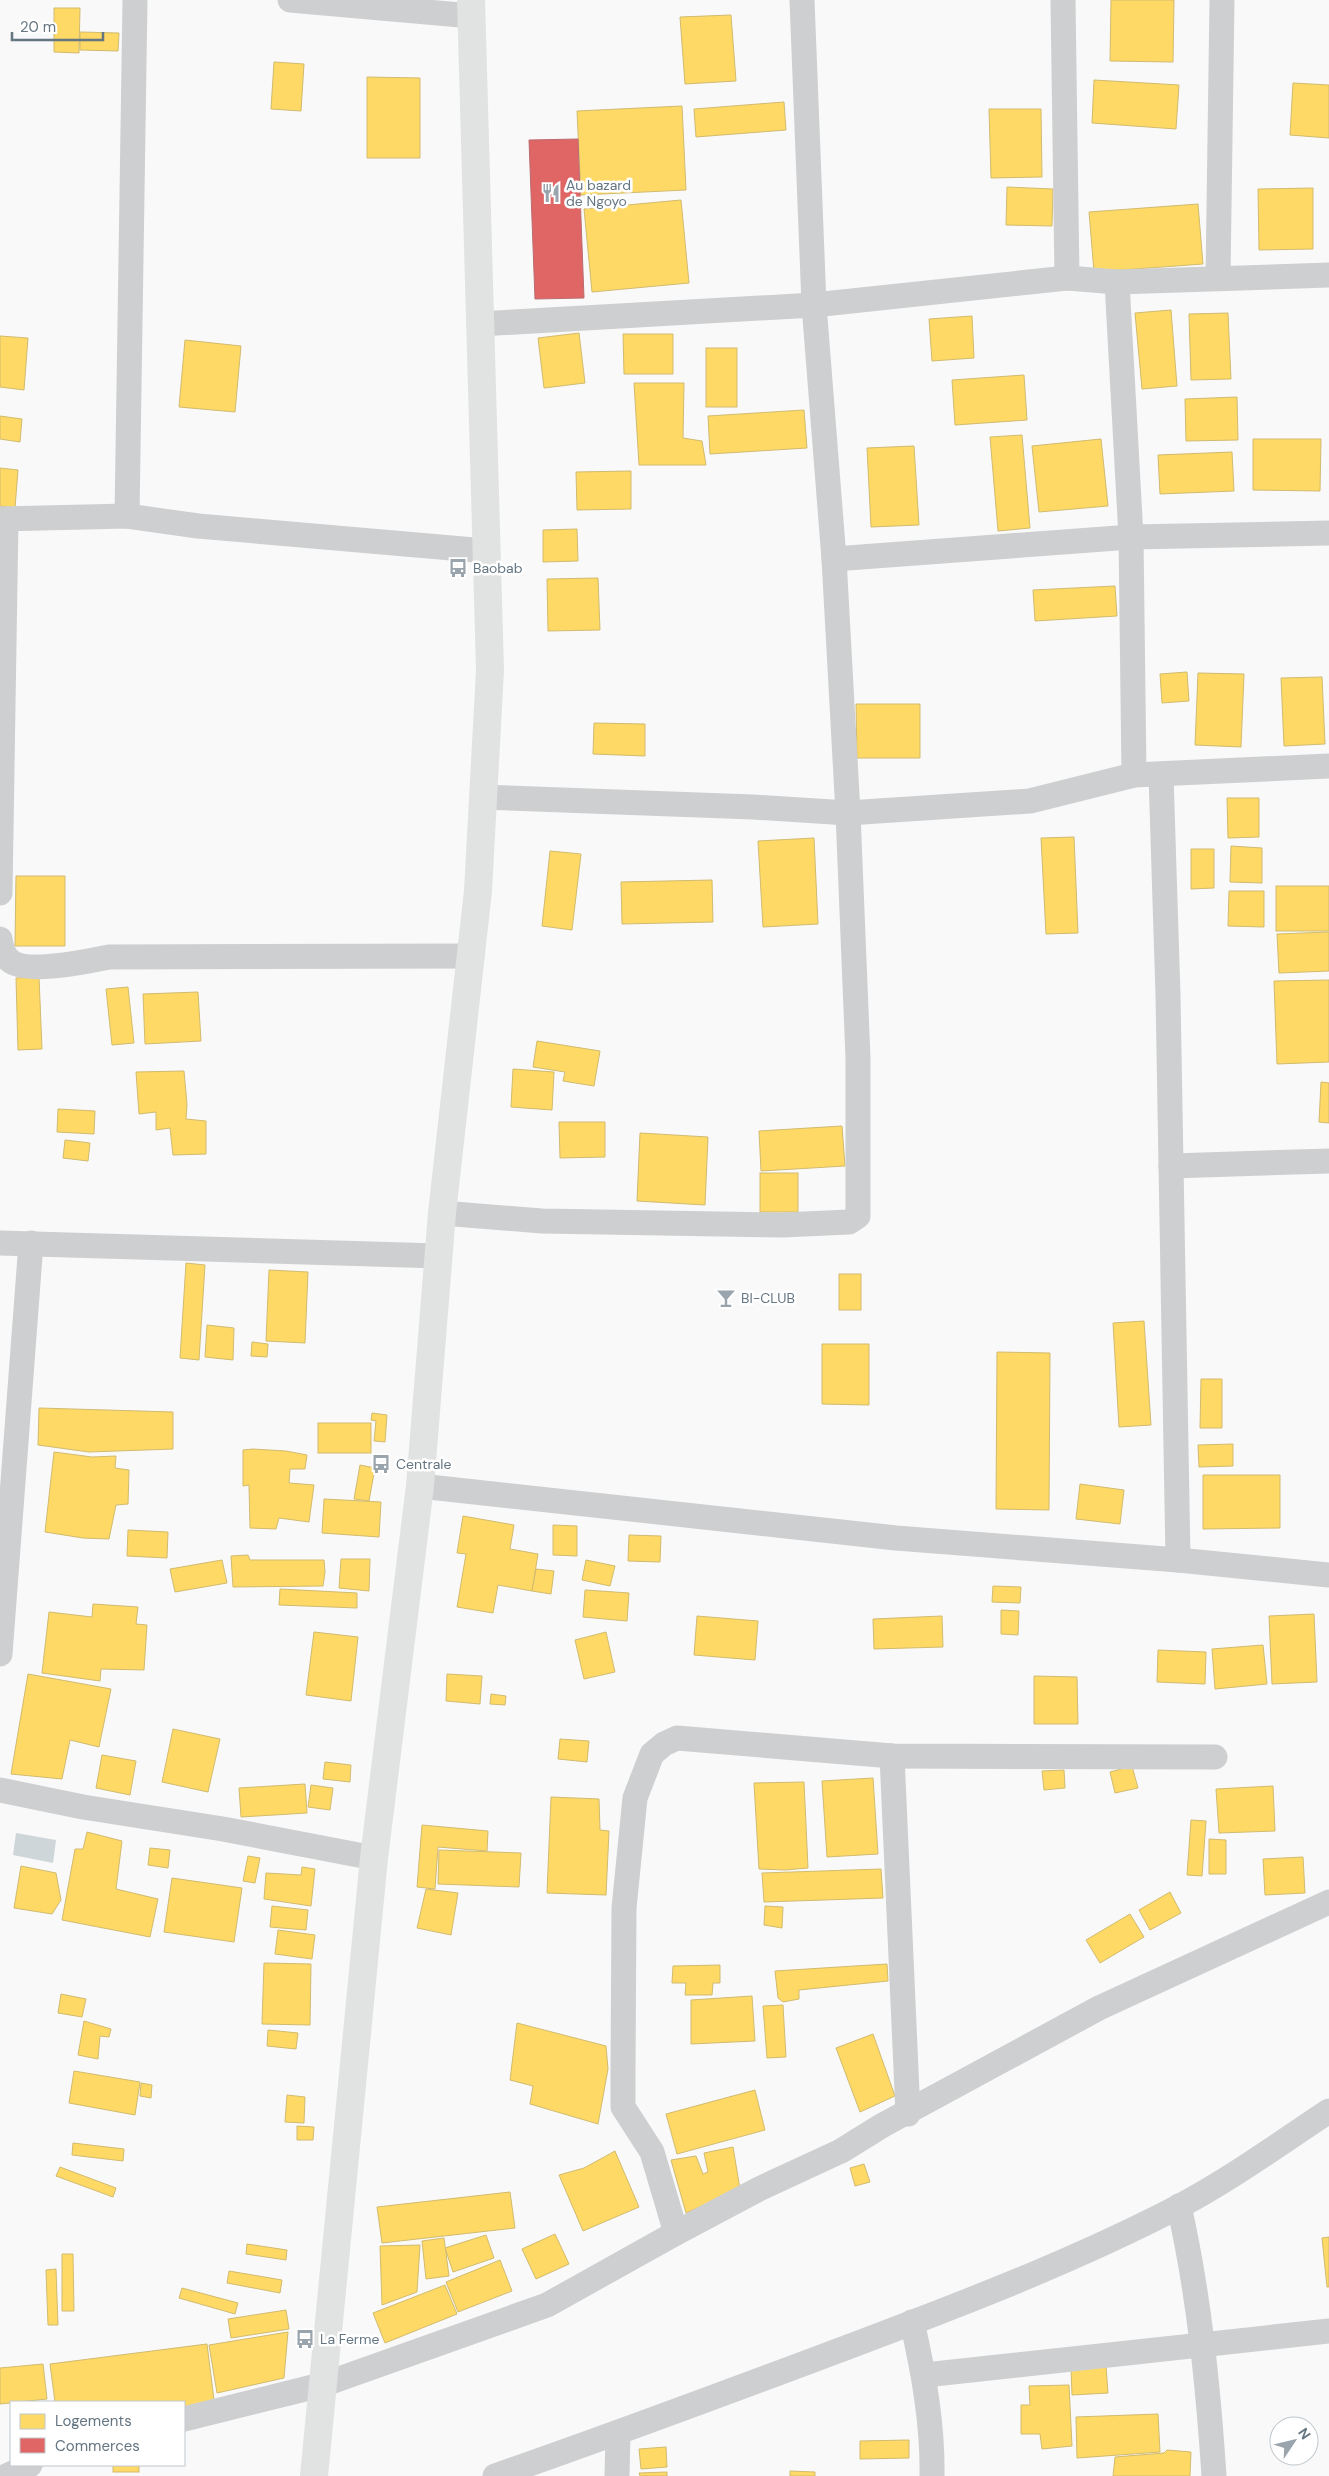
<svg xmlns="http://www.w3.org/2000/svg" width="1329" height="2476" font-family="'DM Sans',sans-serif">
  <rect width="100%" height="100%" fill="#f9f9f9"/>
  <path fill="#ced6d9" d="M16 1833 56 1840 53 1863 13 1855Z"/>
  <g fill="#ffd966" stroke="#d1bb6f">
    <path d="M1111 0H1174L1173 62 1110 61Z"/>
    <path d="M54 8H80L79 53 54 52Z"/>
    <path d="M731 15 736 81 685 84 680 17Z"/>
    <path d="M80 32 119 33 118 51 80 50Z"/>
    <path d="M274 62 304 64 301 111 271 109Z"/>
    <path d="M367 77 420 78V158H367Z"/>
    <path d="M1094 80 1179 85 1176 129 1092 123Z"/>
    <path d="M1293 83 1329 85V138L1290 135Z"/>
    <path d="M784 102 786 130 696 137 694 109Z"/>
    <path d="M682 106 686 190 581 195 577 111Z"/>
    <path d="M989 109H1041L1042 177 991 178Z"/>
    <path d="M1007 187 1053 189 1052 226 1006 225Z"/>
    <path d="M1313 188V249L1259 250 1258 189Z"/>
    <path d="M681 200 689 283 592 292 584 209Z"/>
    <path d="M1198 204 1203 264 1094 272 1089 212Z"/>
    <path d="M1171 310 1177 386 1142 389 1135 313Z"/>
    <path d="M1228 313 1231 379 1191 380 1189 314Z"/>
    <path d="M972 316 974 358 932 361 929 319Z"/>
    <path d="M579 333 585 383 544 388 538 338Z"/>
    <path d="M623 334H673V374H624Z"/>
    <path d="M0 336 28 338 24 390 0 387Z"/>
    <path d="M185 340 241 346 235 412 179 407Z"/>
    <rect x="706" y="348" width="31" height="59"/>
    <path d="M1024 375 1027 420 955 425 952 380Z"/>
    <path d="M634 383H684L683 438 702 441 706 465H639Z"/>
    <path d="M1237 397 1238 440 1186 441 1185 399Z"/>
    <path d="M804 410 807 448 710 454 708 416Z"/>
    <path d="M0 416 22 419 20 442 0 439Z"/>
    <path d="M1022 435 1030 528 998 531 990 437Z"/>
    <path d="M1101 439 1108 506 1039 512 1032 446Z"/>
    <path d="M1253 439H1321L1320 491 1253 490Z"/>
    <path d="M914 446 919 525 871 527 867 448Z"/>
    <path d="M1232 452 1234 491 1160 494 1158 455Z"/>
    <path d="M0 468 18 470 15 508 0 506Z"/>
    <path d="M631 471V509L577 510 576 472Z"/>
    <path d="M577 529 578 561 543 562V530Z"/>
    <path d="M598 578 600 630 548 631 547 579Z"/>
    <path d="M1115 586 1117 616 1035 621 1033 590Z"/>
    <path d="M1187 672 1189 701 1162 703 1160 674Z"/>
    <path d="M1198 673 1244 674 1241 747 1195 745Z"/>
    <path d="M1322 677 1325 744 1284 746 1281 678Z"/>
    <path d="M856 704H920V758H857Z"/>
    <path d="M594 723 645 724V756L593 754Z"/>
    <path d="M1227 798H1259V837L1228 838Z"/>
    <path d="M1074 837 1078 933 1046 934 1041 838Z"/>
    <path d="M814 838 818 924 763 927 758 841Z"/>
    <path d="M1231 846 1262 848V883L1230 882Z"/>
    <path d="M1191 849H1214V888L1191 889Z"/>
    <path d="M550 851 581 854 572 930 542 926Z"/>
    <path d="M16 876H65V946H15Z"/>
    <path d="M712 880 713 922 622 924 621 882Z"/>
    <rect x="1276" y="886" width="53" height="45"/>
    <path d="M1229 891H1264V927L1228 926Z"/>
    <path d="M1329 932V971L1279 973 1277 934Z"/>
    <path d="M39 977 42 1049 18 1050 16 978Z"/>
    <path d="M1329 980V1062L1277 1064 1274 981Z"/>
    <path d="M128 987 134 1043 112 1045 106 989Z"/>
    <path d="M198 992 201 1041 145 1044 143 994Z"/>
    <path d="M537 1041 600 1051 594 1086 563 1081 565 1072 533 1067Z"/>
    <path d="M513 1069 554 1072 552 1110 511 1107Z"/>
    <path d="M184 1071 187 1104 186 1119 206 1121V1154L173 1155 170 1128 156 1130V1112L139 1114 136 1072Z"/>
    <path d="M1321 1082 1329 1083V1123L1319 1122Z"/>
    <path d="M58 1109 95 1111 94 1134 57 1132Z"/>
    <path d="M559 1122H605V1157L560 1158Z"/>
    <path d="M842 1126 845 1166 761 1171 759 1131Z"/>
    <path d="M640 1133 708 1137 705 1205 637 1201Z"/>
    <path d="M65 1140 90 1143 88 1161 63 1158Z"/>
    <rect x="760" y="1173" width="38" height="39"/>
    <path d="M186 1263 205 1265 199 1360 180 1358Z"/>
    <path d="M269 1270 308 1272 305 1343 266 1341Z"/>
    <rect x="839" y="1274" width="22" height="36"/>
    <path d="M1144 1321 1151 1425 1119 1427 1113 1323Z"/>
    <path d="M207 1325 234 1328 233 1360 205 1357Z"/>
    <path d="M252 1342 268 1344 267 1357 251 1356Z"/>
    <path d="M822 1344H869V1405L822 1404Z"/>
    <path d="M997 1352 1050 1353 1049 1510 996 1509Z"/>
    <path d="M1201 1379H1222V1428H1200Z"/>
    <path d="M39 1408 173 1412V1449L89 1452 38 1445Z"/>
    <path d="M372 1413 387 1415 385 1442 374 1441 376 1421 371 1420Z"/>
    <rect x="318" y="1423" width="53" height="30"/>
    <path d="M1233 1444V1466L1199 1467 1198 1445Z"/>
    <path d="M253 1449 286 1451 307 1455 305 1469H290L289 1483 314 1485 309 1522 279 1518 276 1529 250 1528 249 1485 243 1486V1450Z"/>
    <path d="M54 1452 92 1457 116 1456 115 1468 129 1470 128 1504 116 1505 109 1539 83 1538 45 1532Z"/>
    <path d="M360 1465 375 1468 369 1501 354 1499Z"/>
    <path d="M1203 1475H1280V1528L1203 1529Z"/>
    <path d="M1080 1484 1124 1490 1120 1524 1076 1519Z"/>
    <path d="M324 1499 381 1502 379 1537 322 1533Z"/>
    <path d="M463 1516 514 1525 510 1549 538 1554 532 1591 498 1585 493 1613 457 1607 466 1554 457 1553Z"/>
    <path d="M553 1525 577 1526V1556L553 1555Z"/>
    <path d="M128 1530 168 1532 167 1558 127 1556Z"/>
    <path d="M629 1535 661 1536 660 1562 628 1561Z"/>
    <path d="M248 1555 250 1560H324L325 1572 323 1586 233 1587 231 1556Z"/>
    <path d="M341 1559H370L369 1591 339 1588Z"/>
    <path d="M222 1560 227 1583 175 1592 170 1569Z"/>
    <path d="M586 1560 615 1566 610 1586 582 1580Z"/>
    <path d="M536 1569 554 1571 551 1594 532 1591Z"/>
    <path d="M993 1586 1021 1587 1020 1603 992 1602Z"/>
    <path d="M280 1589 357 1593V1608L279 1605Z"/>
    <path d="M585 1590 629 1593 627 1621 583 1617Z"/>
    <path d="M93 1604 138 1607 136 1624 147 1625 144 1670 101 1669 100 1681 42 1673 49 1612 92 1617Z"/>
    <path d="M1001 1610 1019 1611 1018 1635 1001 1634Z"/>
    <path d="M1314 1614 1317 1682 1272 1684 1269 1616Z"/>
    <path d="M697 1616 758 1621 755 1660 694 1655Z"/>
    <path d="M942 1616 943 1647 874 1649 873 1619Z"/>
    <path d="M314 1632 358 1637 351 1701 306 1695Z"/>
    <path d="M606 1632 615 1672 584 1679 575 1640Z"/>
    <path d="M1263 1645 1267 1684 1215 1689 1212 1649Z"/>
    <path d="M1158 1650 1206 1652 1205 1684 1157 1682Z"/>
    <path d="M28 1674 111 1689 99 1747 70 1740 62 1779 11 1774Z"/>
    <path d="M447 1674 482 1676 480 1704 446 1701Z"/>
    <path d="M1034 1676 1077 1677 1078 1724H1034Z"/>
    <path d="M491 1694 506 1696 505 1705 490 1704Z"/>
    <path d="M173 1729 220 1739 208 1792 162 1782Z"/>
    <path d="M560 1739 589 1741 587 1762 558 1759Z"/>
    <path d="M102 1755 136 1761 130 1795 96 1788Z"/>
    <path d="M325 1762 351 1765 350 1782 323 1779Z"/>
    <path d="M1132 1766 1138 1788 1115 1793 1110 1772Z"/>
    <path d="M1064 1770 1065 1788 1044 1790 1042 1771Z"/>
    <path d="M873 1778 878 1854 827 1857 822 1781Z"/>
    <path d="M804 1782 808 1868 785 1870 759 1869 754 1783Z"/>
    <path d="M305 1784 307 1813 241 1817 239 1788Z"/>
    <path d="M311 1785 333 1788 330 1810 308 1807Z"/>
    <path d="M1273 1786 1275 1831 1219 1833 1216 1789Z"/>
    <path d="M551 1797 599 1799 600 1830 609 1831 606 1895 547 1893Z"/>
    <path d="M1191 1820 1206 1821 1202 1876 1187 1875Z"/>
    <path d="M422 1825 488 1831 487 1851 438 1847 435 1889 417 1887Z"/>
    <path d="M87 1832 122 1841 116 1889 158 1899 150 1937 62 1920 75 1849H83Z"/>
    <path d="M1209 1839 1226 1840V1874H1209Z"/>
    <path d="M150 1848 170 1850 168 1868 148 1865Z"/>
    <path d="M439 1850 521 1853 519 1887 438 1884Z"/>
    <path d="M248 1856 260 1858 255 1883 243 1881Z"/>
    <path d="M1303 1857 1305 1893 1265 1895 1263 1859Z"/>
    <path d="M21 1866 56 1873 61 1900 52 1914 14 1908Z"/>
    <path d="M302 1867 315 1869 311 1906 264 1899 266 1873 301 1875Z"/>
    <path d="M881 1869 883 1898 764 1902 762 1873Z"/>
    <path d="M172 1878 242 1888 234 1942 164 1932Z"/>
    <path d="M426 1889 458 1893 451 1935 417 1928Z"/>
    <path d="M1170 1892 1181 1913 1150 1930 1139 1910Z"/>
    <path d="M272 1906 308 1910 306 1930 270 1927Z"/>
    <path d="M765 1906 783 1907 782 1928 764 1925Z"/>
    <path d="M1130 1914 1144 1937 1100 1963 1086 1940Z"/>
    <path d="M278 1930 315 1935 312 1959 275 1954Z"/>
    <path d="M264 1963 311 1964 310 2025 262 2024Z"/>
    <path d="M887 1964 888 1981 799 1990V1999L783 2002 778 1998 775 1971Z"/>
    <path d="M720 1965V1983H713L712 1995H685L686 1983H672L673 1966Z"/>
    <path d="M61 1994 86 1999 82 2017 58 2013Z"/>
    <path d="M752 1996 755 2041 691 2044V2000Z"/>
    <path d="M783 2005 786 2057 767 2058 763 2006Z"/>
    <path d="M84 2021 111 2029 109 2037 100 2036 98 2059 78 2055Z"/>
    <path d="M517 2023 606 2046 608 2069 598 2124 530 2104 533 2086 510 2080Z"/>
    <path d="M268 2030 298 2033 296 2049 267 2046Z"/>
    <path d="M873 2034 895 2096 860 2112 836 2048Z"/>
    <path d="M74 2071 140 2082 135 2115 69 2103Z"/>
    <path d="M141 2083 152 2085 151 2098 140 2096Z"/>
    <path d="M755 2090 765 2130 677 2154 666 2114Z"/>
    <path d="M287 2095 305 2097 304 2123 285 2122Z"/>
    <path d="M297 2126 314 2127 313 2140H297Z"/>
    <path d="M73 2143 124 2149 123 2161 72 2155Z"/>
    <path d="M733 2147 740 2189 686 2213 671 2160 696 2156 703 2174 708 2172 704 2153Z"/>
    <path d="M615 2151 639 2207 583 2231 559 2175 584 2168Z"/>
    <path d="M864 2164 870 2182 855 2186 850 2168Z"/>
    <path d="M60 2167 116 2188 113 2197 56 2176Z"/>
    <path d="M510 2192 515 2228 382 2243 377 2207Z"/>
    <path d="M555 2234 569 2264 536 2279 522 2249Z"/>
    <path d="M486 2235 494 2258 453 2272 445 2248Z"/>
    <path d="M1329 2237V2287H1327L1322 2238Z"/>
    <path d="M444 2238 449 2276 426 2279 422 2241Z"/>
    <path d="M247 2244 287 2250 286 2260 246 2254Z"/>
    <path d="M420 2245 417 2292 382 2305 380 2246Z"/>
    <path d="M62 2254H73L74 2311H62Z"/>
    <path d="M500 2260 512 2291 458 2312 446 2282Z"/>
    <path d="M56 2269 58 2325H48L46 2270Z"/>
    <path d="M229 2271 282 2280 280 2293 227 2283Z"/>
    <path d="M445 2285 457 2314 385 2343 373 2313Z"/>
    <path d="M182 2288 238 2303 235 2314 179 2298Z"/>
    <path d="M286 2310 289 2329 231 2338 228 2319Z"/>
    <path d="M288 2332 284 2378 217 2393 209 2345Z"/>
    <path d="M207 2344 215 2408 184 2412V2402H55L50 2364Z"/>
    <path d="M43 2364 47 2399 0 2404V2368Z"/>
    <path d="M1106 2366 1108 2393 1072 2395 1071 2368Z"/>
    <path d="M1069 2385 1072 2446 1042 2449 1040 2434H1021V2405H1030L1029 2386Z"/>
    <path d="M1158 2414 1160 2452 1077 2458 1076 2417Z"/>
    <path d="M909 2440V2458L860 2459V2441Z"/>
    <path d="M666 2447 667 2467 641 2469 639 2449Z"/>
    <path d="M1167 2450 1191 2452 1190 2476H1113L1115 2457 1164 2453Z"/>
    <rect x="113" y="2465" width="26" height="7"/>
    <path d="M790 2471 815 2472V2476H790Z"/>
    <path d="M667 2472V2476H640L639 2473Z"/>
  </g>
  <path fill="#e06666" stroke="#bb6b6f" d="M578 139 584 298 535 299 529 140Z"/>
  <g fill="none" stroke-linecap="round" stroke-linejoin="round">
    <g stroke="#cecfd0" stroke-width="25">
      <path d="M290 0 472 16"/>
      <path d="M1063 0 1067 278"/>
      <path d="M1218 277 1222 0"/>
      <path d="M1117 282 1131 537 1134 775"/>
      <path d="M479 324 814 305 1067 278 1117 282 1329 275"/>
      <path d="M127 516 135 0"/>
      <path d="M0 519 127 516 198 526 486 551"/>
      <path d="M834 559 1131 537 1329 533"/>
      <path d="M1161 775 1168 995 1178 1560"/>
      <path d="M482 797 753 807 848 813 1030 801 1134 775 1329 766"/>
      <path d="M0 893 6 519"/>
      <path d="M0 939C1 946 4 955 9 960 26 975 88 961 109 957L472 956"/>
      <path d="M1171 1166 1329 1161"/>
      <path d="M442 1213 542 1221 783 1225 849 1222 858 1216V1058L848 813 834 559 814 305 802 0"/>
      <path d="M0 1243 439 1256"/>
      <path d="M420 1486 896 1538 1178 1560 1329 1575"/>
      <path d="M0 1654 31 1243"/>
      <path d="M892 1756 908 2114"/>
      <path d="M0 1790 83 1807 223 1829 374 1858"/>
      <path d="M1179 2206C1199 2295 1208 2385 1214 2476"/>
      <path d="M676 2233 652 2152 623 2107V2071L624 1908 635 1798 652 1754 664 1744 677 1738 892 1756 1215 1757"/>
      <path d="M912 2322C924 2373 933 2424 932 2476"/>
      <path d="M925 2375 1329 2331"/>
      <path d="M184 2419 325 2384 547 2305 676 2233 759 2189 841 2151 883 2125 1099 2008 1329 1902"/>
      <path d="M6 2476 30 2465"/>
      <path d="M495 2476C611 2436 725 2393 840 2350 954 2307 1070 2263 1178 2207 1231 2179 1279 2144 1329 2111"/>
      <path d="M617 2476 618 2433"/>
    </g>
    <path stroke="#e1e2e2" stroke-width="28" d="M314 2476 374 1858 420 1486 442 1213 478 891 490 670 471 0"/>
  </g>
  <defs>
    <g id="restaurant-bare" transform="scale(1.5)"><path d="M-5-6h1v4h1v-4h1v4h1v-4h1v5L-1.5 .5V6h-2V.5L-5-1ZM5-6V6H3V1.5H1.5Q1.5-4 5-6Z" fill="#99a4ac" stroke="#fff" stroke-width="2.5" paint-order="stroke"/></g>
    <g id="bus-bare" transform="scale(1.5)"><path d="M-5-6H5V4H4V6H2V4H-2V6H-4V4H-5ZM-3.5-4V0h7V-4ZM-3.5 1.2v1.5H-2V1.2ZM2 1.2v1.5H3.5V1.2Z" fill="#99a4ac" stroke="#fff" stroke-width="2.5" paint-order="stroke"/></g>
    <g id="bar-bare" transform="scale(1.5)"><path d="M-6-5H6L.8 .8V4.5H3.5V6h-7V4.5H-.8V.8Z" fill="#99a4ac" stroke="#fff" stroke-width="2.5" paint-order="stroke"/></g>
  </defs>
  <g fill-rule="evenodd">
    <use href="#restaurant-bare" x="551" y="193"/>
    <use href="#bus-bare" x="458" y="568"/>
    <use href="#bar-bare" x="726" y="1298"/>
    <use href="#bus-bare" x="381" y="1464"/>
    <use href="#bus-bare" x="305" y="2339"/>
  </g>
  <g text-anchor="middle" stroke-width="5" stroke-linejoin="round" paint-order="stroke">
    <g font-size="14" fill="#657683" stroke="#fff" text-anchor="start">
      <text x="566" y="190">Au bazard<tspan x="566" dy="16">de Ngoyo</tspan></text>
      <text x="473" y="573">Baobab</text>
      <text x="741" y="1303">BI-CLUB</text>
      <text x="396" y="1469">Centrale</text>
      <text x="320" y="2344">La Ferme</text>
    </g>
  </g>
  <rect x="10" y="2401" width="175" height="65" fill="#ffffff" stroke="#c1c8cd"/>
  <rect x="20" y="2414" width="25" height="15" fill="#ffd966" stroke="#c1c8cd"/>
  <text x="55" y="2426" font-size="15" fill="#657683">Logements</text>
  <rect x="20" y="2438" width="25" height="15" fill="#e06666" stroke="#c1c8cd"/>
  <text x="55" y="2451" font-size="15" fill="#657683">Commerces</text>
  <g transform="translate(1294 2441) rotate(55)"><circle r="24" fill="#ffffff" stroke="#c1c8cd"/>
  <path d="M0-4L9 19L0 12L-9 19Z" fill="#99a4ac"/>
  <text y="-8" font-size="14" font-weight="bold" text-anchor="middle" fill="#657683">N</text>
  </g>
  <path d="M12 32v8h91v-8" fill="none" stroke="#657683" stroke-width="2.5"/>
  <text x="20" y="32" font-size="15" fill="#657683" stroke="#ffffff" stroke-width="4" paint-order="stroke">20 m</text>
</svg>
